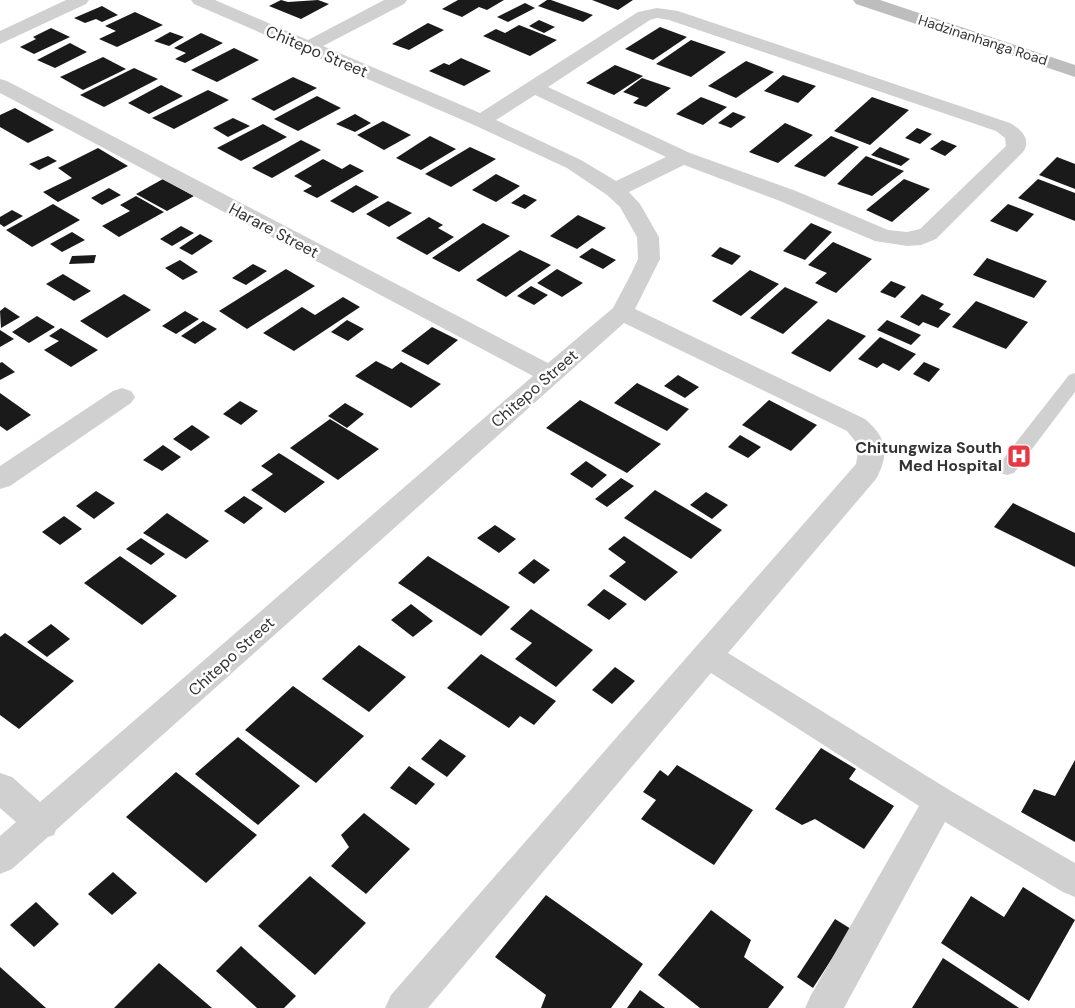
<svg xmlns="http://www.w3.org/2000/svg" width="1075" height="1008" font-family="'DM Sans',sans-serif">
  <rect width="100%" height="100%" fill="#fff"/>
  <g fill="#1a1a1a">
    <path d="M281 0 288 2 318 0 329 4 301 19 269 6Z"/>
    <path d="M458 0H504L487 10 479 7 462 17 442 9Z"/>
    <path d="M547 0H551L593 15 583 22 538 6Z"/>
    <path d="M592 0H633L618 10Z"/>
    <path d="M525 3 535 8 508 22 497 17Z"/>
    <path d="M102 6 118 15 102 22 96 19 85 23 74 18Z"/>
    <path d="M135 12 163 25 117 47 99 39 116 31 105 26Z"/>
    <path d="M539 20 555 27 544 33 529 26Z"/>
    <path d="M428 23 444 30 409 50 392 44Z"/>
    <path d="M519 25 557 40 530 56 483 36 496 29 505 33Z"/>
    <path d="M660 27 687 37 653 60 625 49Z"/>
    <path d="M51 28 70 37 34 54 20 47 36 39 33 37Z"/>
    <path d="M170 32 184 37 169 46 154 41Z"/>
    <path d="M201 33 223 43 185 63 175 59 186 53 174 48Z"/>
    <path d="M691 40 726 52 691 77 656 64Z"/>
    <path d="M70 43 87 52 55 68 37 60Z"/>
    <path d="M234 48 259 60 217 82 191 70Z"/>
    <path d="M103 57 126 69 83 90 60 77Z"/>
    <path d="M461 58 491 71 464 86 429 71 444 63 449 65Z"/>
    <path d="M746 61 774 72 736 98 708 86Z"/>
    <path d="M615 65 643 76 614 95 586 83Z"/>
    <path d="M134 68 158 79 104 107 80 95Z"/>
    <path d="M783 75 816 86 798 103 764 91Z"/>
    <path d="M293 77 317 88 274 111 251 99Z"/>
    <path d="M642 78 671 88 646 107 633 103 639 98 623 92Z"/>
    <path d="M161 85 183 96 149 114 128 103Z"/>
    <path d="M208 90 229 100 174 129 152 118Z"/>
    <path d="M317 96 341 108 298 131 274 119Z"/>
    <path d="M701 97 727 107 703 125 676 114Z"/>
    <path d="M872 97 909 110 870 145 834 131Z"/>
    <path d="M15 108 54 130 28 143 0 127V115Z"/>
    <path d="M733 112 746 117 731 128 718 123Z"/>
    <path d="M355 114 371 123 355 132 336 124Z"/>
    <path d="M233 118 250 126 228 137 213 128Z"/>
    <path d="M383 121 411 135 384 150 357 135Z"/>
    <path d="M785 123 813 135 778 163 749 152Z"/>
    <path d="M263 124 287 137 241 161 217 148Z"/>
    <path d="M917 128 932 134 920 144 905 138Z"/>
    <path d="M430 136 456 149 421 170 396 158Z"/>
    <path d="M831 136 859 147 825 177 794 166Z"/>
    <path d="M301 140 321 150 272 178 252 168Z"/>
    <path d="M942 140 957 146 945 156 930 149Z"/>
    <path d="M470 147 496 159 451 187 425 174Z"/>
    <path d="M880 147 910 159 901 166 871 155Z"/>
    <path d="M98 148 128 166 58 202 43 192 72 178 58 168Z"/>
    <path d="M48 156 57 161 39 170 29 164Z"/>
    <path d="M866 156 904 171 872 196 837 184Z"/>
    <path d="M1057 157 1075 164V189L1039 175Z"/>
    <path d="M323 159 342 169 350 164 364 171 317 198 303 191 312 186 294 176Z"/>
    <path d="M496 174 520 186 496 202 472 190Z"/>
    <path d="M163 179 194 196 167 211 136 194Z"/>
    <path d="M904 179 930 189 892 222 866 210Z"/>
    <path d="M1038 179 1075 193V221L1018 198Z"/>
    <path d="M356 185 379 197 353 213 330 201Z"/>
    <path d="M109 188 121 195 102 205 91 198Z"/>
    <path d="M524 194 537 200 525 209 511 203Z"/>
    <path d="M136 196 164 212 119 237 102 226 130 211 120 205Z"/>
    <path d="M388 201 412 213 389 227 366 214Z"/>
    <path d="M53 204 80 220 32 247 6 230Z"/>
    <path d="M1008 204 1034 214 1017 232 990 221Z"/>
    <path d="M12 210 23 216 4 227 0 224V217Z"/>
    <path d="M578 215 606 228 577 249 550 236Z"/>
    <path d="M429 217 443 225 438 228 454 237 427 255 396 238Z"/>
    <path d="M483 223 510 236 459 272 432 258Z"/>
    <path d="M811 223 832 232 805 260 783 251Z"/>
    <path d="M181 226 194 233 172 246 160 239Z"/>
    <path d="M72 232 85 240 62 252 50 244Z"/>
    <path d="M200 234 213 241 192 255 179 248Z"/>
    <path d="M833 242 872 259 836 293 815 283 827 273 808 265Z"/>
    <path d="M720 247 741 256 732 265 711 256Z"/>
    <path d="M592 248 616 260 603 269 579 257Z"/>
    <path d="M520 250 551 265 506 297 476 280Z"/>
    <path d="M96 255 94 263 69 264 72 256Z"/>
    <path d="M987 258 1047 281 1034 298 973 275Z"/>
    <path d="M180 260 198 272 183 280 165 268Z"/>
    <path d="M253 264 267 271 246 285 232 278Z"/>
    <path d="M286 269 315 286 247 329 219 311Z"/>
    <path d="M557 269 583 283 562 297 537 283Z"/>
    <path d="M750 270 779 284 741 316 712 301Z"/>
    <path d="M63 274 91 291 74 301 46 284Z"/>
    <path d="M891 281 906 287 895 298 880 292Z"/>
    <path d="M531 286 548 295 534 305 517 296Z"/>
    <path d="M785 287 818 302 783 334 750 318Z"/>
    <path d="M124 294 151 310 107 338 80 321Z"/>
    <path d="M922 294 944 304 939 309 951 314 938 328 923 322 919 326 900 317Z"/>
    <path d="M343 297 360 307 294 351 263 333 302 307 315 315Z"/>
    <path d="M976 301 1028 322 1006 349 952 327Z"/>
    <path d="M5 307 20 317 1 328 0 311Z"/>
    <path d="M185 311 199 319 176 334 162 326Z"/>
    <path d="M37 316 55 327 29 343 12 332Z"/>
    <path d="M828 319 866 336 830 372 791 353Z"/>
    <path d="M347 320 364 329 348 341 331 332Z"/>
    <path d="M887 320 921 335 911 345 877 330Z"/>
    <path d="M203 321 217 329 195 344 181 336Z"/>
    <path d="M432 327 458 340 428 365 401 351Z"/>
    <path d="M61 328 98 350 71 367 44 350 59 341 49 336Z"/>
    <path d="M0 330 14 339 0 347Z"/>
    <path d="M880 337 916 354 899 371 883 363 877 368 858 359Z"/>
    <path d="M376 361 392 369 401 362 441 384 411 408 355 376Z"/>
    <path d="M2 362 15 372 0 380V363Z"/>
    <path d="M924 362 940 369 929 382 913 374Z"/>
    <path d="M678 375 699 387 685 398 664 386Z"/>
    <path d="M637 383 689 409 667 431 614 403Z"/>
    <path d="M0 393 31 415 7 431 0 426Z"/>
    <path d="M580 400 661 444 627 473 546 428Z"/>
    <path d="M769 400 817 425 791 451 742 425Z"/>
    <path d="M240 401 258 411 241 425 223 414Z"/>
    <path d="M345 403 364 414 347 428 328 416Z"/>
    <path d="M330 419 379 449 338 480 290 448Z"/>
    <path d="M192 425 210 437 191 451 173 439Z"/>
    <path d="M740 435 761 447 748 458 728 447Z"/>
    <path d="M163 445 181 457 162 471 143 460Z"/>
    <path d="M279 453 325 482 285 513 251 490 273 474 261 466Z"/>
    <path d="M586 461 607 475 592 488 570 474Z"/>
    <path d="M621 478 634 486 607 507 595 499Z"/>
    <path d="M655 490 722 530 691 559 624 518Z"/>
    <path d="M96 491 115 503 94 519 76 506Z"/>
    <path d="M706 492 728 505 712 519 690 505Z"/>
    <path d="M244 496 263 508 244 524 224 511Z"/>
    <path d="M1013 503 1075 533V567L994 527Z"/>
    <path d="M167 513 209 541 186 559 143 533Z"/>
    <path d="M64 516 82 529 60 545 42 532Z"/>
    <path d="M495 525 516 539 499 553 477 538Z"/>
    <path d="M624 536 678 572 645 601 609 576 626 562 608 549Z"/>
    <path d="M141 538 165 554 151 565 126 549Z"/>
    <path d="M120 556 177 596 142 625 84 583Z"/>
    <path d="M428 556 510 607 481 636 398 583Z"/>
    <path d="M534 559 550 570 534 584 518 573Z"/>
    <path d="M604 589 627 604 609 620 587 605Z"/>
    <path d="M411 604 433 621 413 637 391 620Z"/>
    <path d="M531 609 593 650 556 687 515 659 532 643 510 629Z"/>
    <path d="M51 624 70 639 47 657 27 642Z"/>
    <path d="M5 633 74 681 19 729 0 715V637Z"/>
    <path d="M359 645 406 677 369 712 322 679Z"/>
    <path d="M481 654 556 701 534 725 520 716 509 728 447 688Z"/>
    <path d="M615 667 635 681 612 704 592 690Z"/>
    <path d="M293 686 364 736 316 783 245 730Z"/>
    <path d="M238 737 300 786 258 825 195 774Z"/>
    <path d="M440 739 466 756 447 777 421 759Z"/>
    <path d="M821 748 856 769 849 779 894 806 864 849 815 819 802 825 775 809Z"/>
    <path d="M1075 760V842L1021 812 1034 789 1055 796Z"/>
    <path d="M677 765 753 810 714 865 641 819 656 800 643 792 660 770 668 776Z"/>
    <path d="M409 766 435 784 416 805 390 788Z"/>
    <path d="M176 772 257 835 206 883 126 817Z"/>
    <path d="M364 813 410 849 366 894 331 866 349 847 341 835Z"/>
    <path d="M113 872 137 893 112 915 88 894Z"/>
    <path d="M310 876 366 923 315 975 258 926Z"/>
    <path d="M1023 887 1075 920 1029 1001 941 943 971 896 1004 917Z"/>
    <path d="M546 895 643 964 611 1008H541L546 995 495 957Z"/>
    <path d="M36 902 59 924 34 947 10 925Z"/>
    <path d="M711 910 751 940 744 957 784 987 768 1008H700L658 975Z"/>
    <path d="M835 919 851 929 813 988 797 977Z"/>
    <path d="M241 946 296 996 284 1008H257L216 971Z"/>
    <path d="M943 958 1019 1008H912Z"/>
    <path d="M159 963 212 1008H114Z"/>
    <path d="M0 967 46 1008H0Z"/>
    <path d="M640 990 665 1008H627Z"/>
  </g>
  <g fill="none" stroke-linecap="round" stroke-linejoin="round">
    <path fill="#d0d0d0" fill-rule="evenodd" d="M1075 373V392L1014 473 1007 475 1000 473 997 468 1000 463 1069 375Z"/>
    <g fill="#d0d0d0" fill-rule="evenodd">
      <path d="M66 0H89L86 4 0 44V31Z"/>
      <path d="M191 0H215L308 40 384 0H407L404 4 323 46 480 113 638 12 657 8 678 11 1010 123C1021 129 1032 140 1023 152L936 239 921 245 907 246 875 241 780 201 684 165 629 192 640 204 659 237 660 259 635 309 865 419C887 438 890 453 876 479L728 653 951 791 1075 863V897L1063 892 945 822 844 1008H805L811 995 919 806 711 673 428 1008H385L391 995 856 464 859 446 847 431 624 323 56 830 54 835 48 837 12 869 0 874V836L16 822 0 808V773L12 777 40 802 533 376 0 93V79L7 81 548 363 613 308 631 274 638 259 637 237 620 207 607 195 567 168 474 125 194 4ZM657 18 669 20 996 131 1005 138 1006 146 920 229 907 232 888 230 796 191 690 153 548 87 650 20ZM535 95 666 157 616 181 581 160 496 120Z"/>
      <path d="M122 388 131 391 135 397 131 403 10 486 0 489V466L113 391Z"/>
    </g>
    <path fill="#bdbdbd" fill-rule="evenodd" d="M853 0H880L1075 65V77L856 4Z"/>
  </g>
  <defs>
    <g id="hospital-square" transform="scale(1.25)"><rect x="-9" y="-9" width="18" height="18" rx="4" fill="#e63946" stroke="#fff"/><path d="M-5-5h3v3.5h4V-5h3V5h-3V1.5h-4V5h-3Z" fill="#fff"/></g>
  </defs>
  <g fill-rule="evenodd">
    <use href="#hospital-square" x="1019" y="456"/>
  </g>
  <g text-anchor="middle" stroke-width="5" stroke-linejoin="round" paint-order="stroke">
    <g font-size="14" fill="#333" stroke="#fff">
      <text transform="translate(983 40) rotate(18)" y="5">Hadzinanhanga Road</text>
    </g>
    <g font-size="16" fill="#333" stroke="#fff">
      <text transform="translate(317 51) rotate(23)" y="6">Chitepo Street</text>
      <text transform="translate(274 230) rotate(28)" y="6">Harare Street</text>
      <text transform="translate(534 388) rotate(-41)" y="6">Chitepo Street</text>
      <text transform="translate(231 656) rotate(-42)" y="6">Chitepo Street</text>
    </g>
    <g font-size="16" font-weight="bold" fill="#333" stroke="#fff" text-anchor="end">
      <text x="1002" y="453">Chitungwiza South<tspan x="1002" dy="18">Med Hospital</tspan></text>
    </g>
  </g>
</svg>
